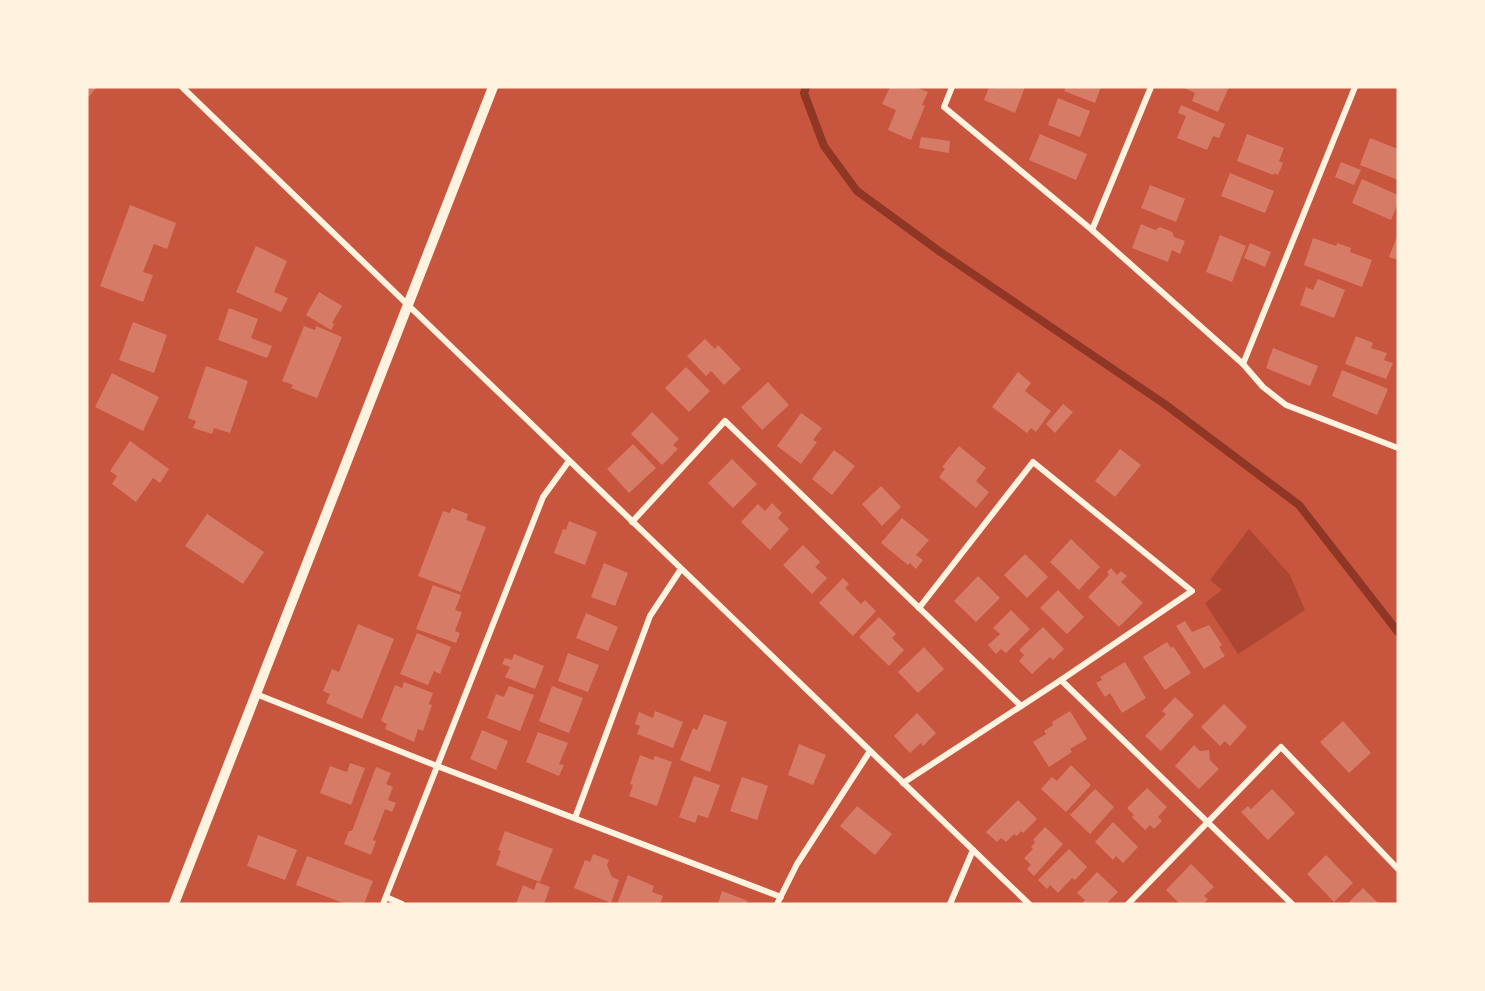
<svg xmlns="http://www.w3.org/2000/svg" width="1485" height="991" font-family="Arial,sans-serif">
  <rect width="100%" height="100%" fill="#c8553d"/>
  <path fill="#ae4732" d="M1249 529 1290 575 1305 610 1238 654 1205 603 1222 590 1210 580Z"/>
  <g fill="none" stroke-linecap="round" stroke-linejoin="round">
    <path stroke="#8f3625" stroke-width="8" d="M806 87 804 93 824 146 857 191 939 251 1166 405 1299 505 1398 632"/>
  </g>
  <g fill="#d67c66">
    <path d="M87 87H97L87 99Z"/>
    <path d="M890 87H915L928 92 922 105 925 106 911 140 888 130 896 110 882 104Z"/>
    <path d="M989 87 993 89 994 87H1025L1015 113 984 100Z"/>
    <path d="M1066 87H1101L1095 103 1064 91Z"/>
    <path d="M1182 87H1229L1218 112 1192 101 1195 93Z"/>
    <path d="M1058 98 1090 111 1080 137 1048 125Z"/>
    <path d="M1181 105 1225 124 1219 138 1213 136 1207 150 1177 138 1186 116 1178 113Z"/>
    <path d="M1040 134 1087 154 1076 180 1029 160Z"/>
    <path d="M1247 134 1284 148 1279 161 1283 163 1278 175 1274 173 1273 175 1237 161Z"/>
    <path d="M921 137 950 141 949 153 919 148Z"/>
    <path d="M1370 138 1398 149V180L1360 165Z"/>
    <path d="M1341 162 1361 170 1354 185 1335 177Z"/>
    <path d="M1230 173 1274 191 1265 213 1221 196Z"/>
    <path d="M1362 179 1398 195V203L1391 220 1352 203Z"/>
    <path d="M1150 185 1185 199 1176 222 1141 208Z"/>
    <path d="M130 205 176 223 167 249 154 244 143 272 153 275 143 302 100 286Z"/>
    <path d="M1141 224 1155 230 1160 227 1172 232 1174 237 1185 241 1180 254 1172 250 1168 262 1132 248Z"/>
    <path d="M1398 234V260L1389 257Z"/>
    <path d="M1220 235 1246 246 1232 282 1206 272Z"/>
    <path d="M1313 238 1336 246 1337 243 1351 248 1350 252 1372 260 1362 287 1304 265Z"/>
    <path d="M1250 243 1271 252 1265 267 1244 258Z"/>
    <path d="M256 246 287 261 274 292 288 298 281 312 236 292Z"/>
    <path d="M1318 279 1345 290 1334 318 1300 305 1306 287 1313 290Z"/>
    <path d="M319 292 342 306 332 323 334 324 331 330 306 315Z"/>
    <path d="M229 308 258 319 251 338 272 346 267 358 218 340Z"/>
    <path d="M133 322 167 335 154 373 119 360Z"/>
    <path d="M304 326 315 330 316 326 342 337 317 398 291 388 293 385 282 381Z"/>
    <path d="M1356 336 1373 343 1371 348 1387 353 1384 360 1393 363 1386 379 1345 364Z"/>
    <path d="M705 339 715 349 718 345 741 369 724 385 711 371 706 376 687 356Z"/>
    <path d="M1273 348 1318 366 1310 386 1266 368Z"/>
    <path d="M206 366 248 381 230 433 214 428 212 434 193 428 196 421 188 418Z"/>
    <path d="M686 367 710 391 689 412 665 388Z"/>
    <path d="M1342 370 1388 389 1377 415 1332 396Z"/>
    <path d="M1018 372 1031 383 1025 391 1051 411 1036 432 1031 428 1027 433 992 407Z"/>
    <path d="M112 373 159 397 143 431 95 407Z"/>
    <path d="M768 382 789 405 762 430 741 407Z"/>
    <path d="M1063 404 1073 412 1055 433 1046 424Z"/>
    <path d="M652 412 679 439 673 445 678 449 662 465 631 434Z"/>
    <path d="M801 413 822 428 813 440 817 442 801 464 777 446Z"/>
    <path d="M130 441 169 469 160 483 153 478 136 502 112 484 117 476 110 471Z"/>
    <path d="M633 444 656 468 629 493 607 469Z"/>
    <path d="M959 446 986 468 976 481 989 492 976 508 939 477 945 469 942 467Z"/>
    <path d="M1120 449 1141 465 1115 497 1095 481Z"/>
    <path d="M834 450 855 466 832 495 812 479Z"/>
    <path d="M732 459 757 484 733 508 708 483Z"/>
    <path d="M881 486 901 507 882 526 862 504Z"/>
    <path d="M772 503 782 513 778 518 789 529 770 550 741 522 758 504 765 511Z"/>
    <path d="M452 508 468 514 466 520 486 527 461 592 418 576 443 511 450 513Z"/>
    <path d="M207 514 264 552 243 584 185 546Z"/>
    <path d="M902 518 929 540 916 555 923 560 916 569 910 563 908 565 881 543Z"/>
    <path d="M569 521 597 532 585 565 554 553 563 529 566 530Z"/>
    <path d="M1071 539 1100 567 1079 590 1050 562Z"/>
    <path d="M803 545 820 562 815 567 827 578 812 594 783 565Z"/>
    <path d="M1025 554 1048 577 1027 598 1004 575Z"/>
    <path d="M604 563 628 573 615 606 591 597Z"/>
    <path d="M1111 568 1117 575 1121 571 1127 576 1121 582 1143 603 1119 627 1088 597 1109 575 1107 572Z"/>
    <path d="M978 576 1000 598 976 622 954 601Z"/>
    <path d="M843 578 849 584 845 588 861 604 865 600 876 611 853 636 819 603Z"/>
    <path d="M433 585 461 595 455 610 462 612 455 631 460 633 456 643 416 629Z"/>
    <path d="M1058 590 1084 617 1067 634 1040 608Z"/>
    <path d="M1011 610 1030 629 1006 653 1001 649 996 654 988 645 1000 634 993 628Z"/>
    <path d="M586 613 618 627 608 651 576 638Z"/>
    <path d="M879 617 896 634 892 638 904 650 889 666 859 637Z"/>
    <path d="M1185 621 1192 632 1209 625 1222 645 1219 647 1225 656 1204 669 1176 626Z"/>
    <path d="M358 624 394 639 362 719 326 703 330 694 323 691 332 669 339 672Z"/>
    <path d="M1043 627 1064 649 1053 660 1050 657 1032 674 1019 661 1024 655 1019 650Z"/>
    <path d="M417 633 451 647 440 674 434 671 428 685 400 674Z"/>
    <path d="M1167 642 1171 648 1173 646 1191 673 1165 690 1143 657Z"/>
    <path d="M924 647 944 669 918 693 898 672Z"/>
    <path d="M568 653 599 665 588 692 558 681Z"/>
    <path d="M514 654 544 666 535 689 505 677 510 667 502 664 505 658 512 660Z"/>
    <path d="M1125 662 1146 698 1122 713 1110 693 1105 697 1096 683 1102 680 1100 677Z"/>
    <path d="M404 682 433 693 429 704 432 705 423 731 418 729 414 742 385 729 387 724 381 721 395 685 402 688Z"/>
    <path d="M509 686 534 695 520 731 487 718 496 694 504 697Z"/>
    <path d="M552 686 583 698 569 733 539 721Z"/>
    <path d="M1175 697 1194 715 1161 751 1145 736 1166 714 1162 711Z"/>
    <path d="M1224 704 1247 727 1230 746 1225 741 1220 746 1201 727Z"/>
    <path d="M655 711 683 722 673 748 637 734 640 726 635 724 639 712 653 718Z"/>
    <path d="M1070 711 1087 739 1070 749 1072 752 1049 767 1033 742 1046 734 1044 731 1053 725 1052 722Z"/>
    <path d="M917 713 936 733 923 746 921 743 910 753 894 736Z"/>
    <path d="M704 714 727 722 710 772 680 760 693 728 697 730Z"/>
    <path d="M1343 721 1371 753 1349 773 1320 742Z"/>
    <path d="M482 730 508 741 496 770 470 759Z"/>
    <path d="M538 732 568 743 559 764 564 765 559 776 526 762Z"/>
    <path d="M799 744 826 755 813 785 788 775Z"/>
    <path d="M1194 745 1200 751 1209 750 1210 760 1219 769 1199 789 1175 766Z"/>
    <path d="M640 755 653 760 655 756 672 762 657 806 629 796 633 785 630 784Z"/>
    <path d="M350 763 365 768 351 805 320 793 330 766 347 772Z"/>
    <path d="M1071 765 1091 785 1066 812 1041 789 1052 777 1057 781Z"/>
    <path d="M376 767 391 773 386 784 393 787 388 800 396 803 392 812 385 809 373 840 376 841 371 855 344 844 349 831H352Z"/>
    <path d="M694 776 720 785 708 818 698 815 695 823 679 817Z"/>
    <path d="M742 777 768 786 757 820 730 811Z"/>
    <path d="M1147 788 1167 807 1158 817 1162 821 1154 829 1150 825 1145 830 1132 817 1134 815 1127 808Z"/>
    <path d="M1095 789 1114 807 1090 834 1070 815Z"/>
    <path d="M1272 789 1295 813 1268 840 1241 812 1248 806 1251 809Z"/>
    <path d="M1018 800 1037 819 1023 833 1021 831 1017 836 1014 834 1006 842 1001 838 997 842 986 832Z"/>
    <path d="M857 806 892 834 875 855 840 826Z"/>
    <path d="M1113 822 1138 847 1123 863 1116 856 1113 860 1095 842Z"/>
    <path d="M1045 827 1063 844 1034 876 1027 869 1031 865 1024 858 1033 849 1031 847 1035 842 1033 840Z"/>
    <path d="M505 831 553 849 540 882 496 865 501 851 498 850Z"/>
    <path d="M258 835 297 850 285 880 247 866Z"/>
    <path d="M1069 849 1087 867 1075 880 1072 878 1058 893 1050 885 1047 889 1038 880Z"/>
    <path d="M593 854 609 860 607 865 612 877 619 880 611 903 574 888 585 860 590 862Z"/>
    <path d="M1326 855 1353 883 1334 902 1307 874Z"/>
    <path d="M307 856 373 881 364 904H346L296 885Z"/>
    <path d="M1191 864 1214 887 1204 896 1208 899 1203 904H1180L1166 890Z"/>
    <path d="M1097 872 1118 892 1106 904H1081L1085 900 1077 893Z"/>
    <path d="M628 875 654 886 652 892 663 896 660 904H617Z"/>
    <path d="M537 882 550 887 544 904H516L523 885 534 890Z"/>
    <path d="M1363 888 1379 904H1347Z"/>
    <path d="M722 891 748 901 746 904H718Z"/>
  </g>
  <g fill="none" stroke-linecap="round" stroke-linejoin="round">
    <g stroke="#fff3e0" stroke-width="6">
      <path d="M182 87 1029 904"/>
      <path d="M952 87 944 107 1092 230 1243 364 1263 387 1286 405 1398 448"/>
      <path d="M1092 230 1151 87"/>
      <path d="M1243 364 1355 87"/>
      <path d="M632 522 725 421 1021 706"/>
      <path d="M1061 680 1292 904"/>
      <path d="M256 694 437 766 781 897"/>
      <path d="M903 783 1061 680 1192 591 1033 462 919 608"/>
      <path d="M575 818 650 616 681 569"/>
      <path d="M386 897 402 904"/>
      <path d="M383 904 543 497 569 461"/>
      <path d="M777 904 797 864 870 751"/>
      <path d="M950 904 973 850"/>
      <path d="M1128 904 1281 747 1398 869"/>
    </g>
    <path stroke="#fff3e0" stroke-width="10" d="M174 904 493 87"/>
  </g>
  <rect width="1485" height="991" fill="none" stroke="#fff3e0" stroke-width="177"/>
</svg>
